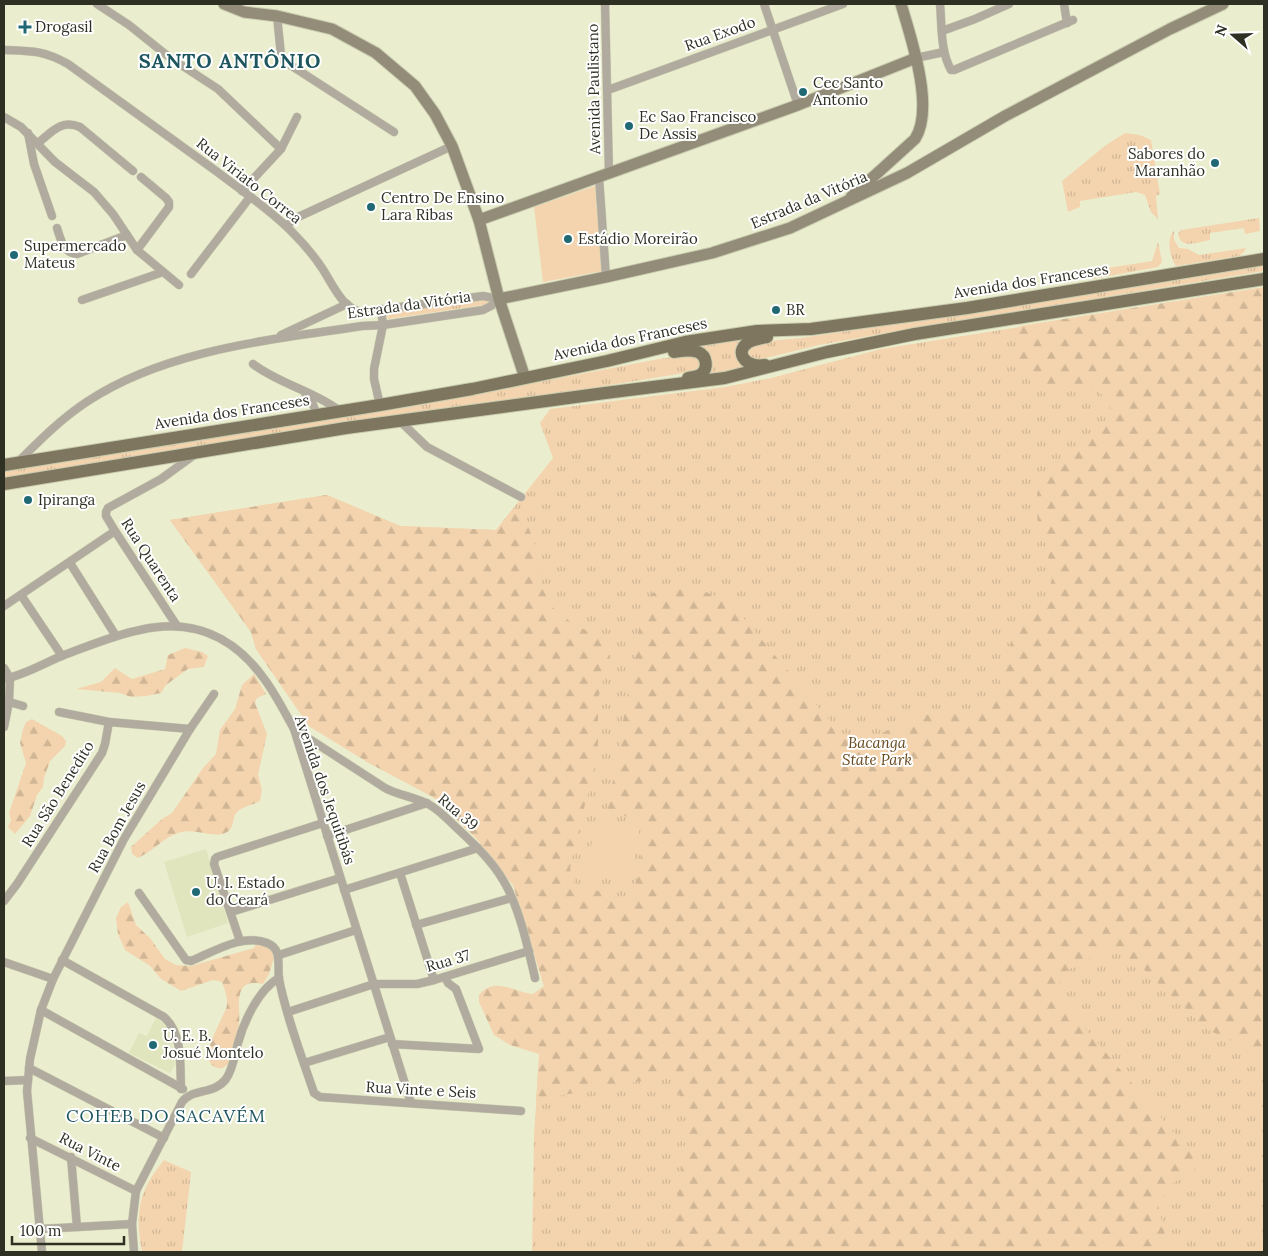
<svg xmlns="http://www.w3.org/2000/svg" width="1268" height="1256" font-family="Lora,serif">
  <defs>
    <pattern id="grass-tufts" width="24" height="20" patternUnits="userSpaceOnUse" patternTransform="scale(1.25)"><rect width="24" height="20" fill="#f3d4ae"/><path d="M3 7l-1-3M5 7V3M7 7l1-3M15 17l-1-3M17 17v-4M19 17l1-3" fill="none" stroke="#d1b696"/></pattern>
    <pattern id="forest-firs" width="22" height="20" patternUnits="userSpaceOnUse" patternTransform="scale(1.25)"><rect width="22" height="20" fill="#f3d4ae"/><path d="M5 1l3.5 6h-7zM16 11l3.5 6h-7z" fill="#d1b696"/></pattern>
  </defs>
  <rect width="100%" height="100%" fill="#ebeece"/>
  <g fill="#e1e5bd">
    <path d="M206 849 228 923 187 937 164 862Z"/>
    <path d="M156 1018 168 1027 169 1031 175 1064 170 1073 129 1053 139 1033 147 1036Z"/>
  </g>
  <g fill="url(#grass-tufts)">
    <path d="M1125 133 1140 135 1151 140 1160 194 1156 196 1158 219 1151 212 1145 195 1136 192 1080 201V207L1068 212 1062 181 1106 145Z"/>
    <path d="M1259 218 1260 231 1245 234 1244 228 1210 233V240C1198 242 1181 250 1178 234L1181 230Z"/>
    <path d="M1174 231V240L1179 248 1188 249 1199 255 1246 248 1244 252 1239 256 1176 266C1170 259 1166 237 1174 231Z"/>
    <path d="M1158 242 1162 262 1158 267 1093 279 1089 276V271L1152 261Z"/>
    <path d="M1264 265V271L909 329 819 345 758 360H753L748 354V351L757 342 801 338 909 322Z"/>
    <path d="M1264 288V1252H532L534 1135 544 986 513 885 475 837 433 797 369 763 309 726 256 649 251 632 170 520 327 495 400 526 496 530 553 458 540 423 550 409 725 387 771 378 881 349Z"/>
    <path d="M489 298 491 304 388 319 386 312Z"/>
    <path d="M747 336 749 370 709 376C715 358 714 354 696 345Z"/>
    <path d="M688 355 697 357 701 364 697 371 530 398 421 411 4 478V471L410 407 659 359Z"/>
    <path d="M164 1160 191 1172 182 1252H142C135 1213 138 1191 164 1160Z"/>
  </g>
  <g fill="url(#forest-firs)">
    <path d="M1264 287V1063L1243 1046 1206 1029 1136 962 1110 947 1064 972 1055 993 1198 1161 1193 1173 1174 1182 1158 1204 1169 1252H669L689 1117 685 1104 669 1076 536 1100 539 1054 510 1045 494 1035 479 1002V995C495 976 513 992 533 994L544 986 513 885 475 837 433 797 369 763 309 726 256 649 251 632 170 520 327 495 400 526 496 530 513 509 525 519 533 539 538 554 539 582 551 606 572 623 603 639 609 647V658L598 699V756L575 842 570 869 574 884 633 901 646 826C636 814 619 819 608 809L642 611 651 594 666 586H690L730 602 857 753C884 730 900 720 936 713 953 710 956 708 974 713 980 708 990 702 994 695 997 691 998 685 1000 680 1012 647 1009 621 1045 602L1052 579 1047 550 1035 507 1038 491 1061 463 1099 430 1110 416 1109 402 1099 392 1086 387 1068 386 1056 389 1035 388C1019 367 1012 353 1020 326Z"/>
    <path d="M185 648 202 652 208 656 204 667 188 669 166 685 161 693 146 696 131 697 120 693 76 689 101 682 115 668 132 679 165 669 168 655Z"/>
    <path d="M254 674 266 694 257 698 255 703 267 734 258 775 262 789 260 801C253 805 244 806 238 811 231 817 236 829 225 833 213 838 196 829 182 832 164 836 154 851 138 858L132 854 131 847 162 819 172 813 203 768 216 754 220 730 235 709 242 685Z"/>
    <path d="M32 719 62 736 66 741 65 746 50 761 44 778 43 787 37 795 30 816 15 834 8 827 11 820 9 813 26 763 20 743 23 729 26 722Z"/>
    <path d="M128 902 136 925 150 938 165 959 176 965 191 966 254 948 256 944C266 944 271 948 274 958L269 974 263 984C231 977 241 1007 239 1025 237 1038 232 1051 228 1064 225 1067 222 1069 218 1068 193 1062 225 1017 227 1005 228 998 224 988 222 982L213 980 181 991 161 979 150 966 125 950 118 934 116 918 121 907Z"/>
  </g>
  <g fill="#f3d4ae">
    <path d="M595 186 602 271 543 282 534 207Z"/>
    <path d="M596 819 640 827 630 882 586 874Z"/>
  </g>
  <g fill="none" stroke-linecap="round" stroke-linejoin="round">
    <g stroke="#c9ccaf" stroke-width="9">
      <g id="street">
        <path d="M97 4 129 25 169 57 218 89 281 149"/>
        <path d="M605 4 609 174"/>
        <path d="M764 4 798 105"/>
        <path d="M940 4C942 25 940 50 951 70H954L1073 20"/>
        <path d="M1064 4 1067 23"/>
        <path d="M277 16 281 55 284 61 394 132"/>
        <path d="M942 31 975 19 1009 4"/>
        <path d="M4 50C31 51 43 50 68 64 117 100 167 135 216 171 242 191 271 210 293 233 304 244 314 256 322 268 332 283 342 309 362 312L483 296 499 299"/>
        <path d="M916 58 944 52"/>
        <path d="M608 90 843 4"/>
        <path d="M4 117 21 127 55 162 94 192 113 214 137 250 179 285"/>
        <path d="M28 133 34 164 52 216"/>
        <path d="M38 143C52 132 61 119 80 127L133 171"/>
        <path d="M599 177 606 277"/>
        <path d="M242 191 281 149 297 117"/>
        <path d="M286 226 296 218 452 146"/>
        <path d="M57 228C61 240 63 253 77 254L127 235"/>
        <path d="M137 250 169 207V202L166 198 141 177"/>
        <path d="M191 274 250 197"/>
        <path d="M82 300 163 272"/>
        <path d="M281 335 347 304"/>
        <path d="M253 364C279 384 314 391 340 411"/>
        <path d="M305 393 312 402 317 415"/>
        <path d="M380 405 374 379V369L383 325 381 309"/>
        <path d="M400 421 427 447 521 497"/>
        <path d="M19 461C41 439 62 418 88 401 167 349 271 340 362 326L383 325 483 310 491 306 499 299"/>
        <path d="M70 563 116 636"/>
        <path d="M21 595 62 656"/>
        <path d="M4 606 115 531"/>
        <path d="M177 626 115 531 106 516V512L108 508 161 479 194 455"/>
        <path d="M4 668 10 678 9 702 4 727"/>
        <path d="M4 679C25 675 44 663 64 655 89 646 114 635 140 630 192 618 234 636 265 680 276 695 285 713 294 729L411 1103"/>
        <path d="M6 701 23 706"/>
        <path d="M59 712 109 722 190 729"/>
        <path d="M294 729 385 788C398 795 414 797 428 804 440 810 450 822 460 831 475 845 492 861 503 880 519 906 528 948 535 978"/>
        <path d="M327 836 427 803"/>
        <path d="M400 873 434 980"/>
        <path d="M344 890 478 848"/>
        <path d="M139 893 186 960 191 961C213 952 243 933 267 943 283 949 277 966 279 979 286 1016 302 1057 314 1093L320 1097 521 1111"/>
        <path d="M4 901 17 884 102 753 105 744 109 722"/>
        <path d="M231 912 340 878"/>
        <path d="M416 925 511 898"/>
        <path d="M240 941 214 864 215 859 217 857 323 823"/>
        <path d="M279 955 356 930"/>
        <path d="M62 960 164 1017C183 1034 180 1065 181 1089"/>
        <path d="M4 962 53 979"/>
        <path d="M41 1010 183 1089"/>
        <path d="M288 1012 374 984H417L434 980 529 951"/>
        <path d="M392 1044 479 1049 456 989 448 983 445 977"/>
        <path d="M304 1063 390 1037"/>
        <path d="M29 1068 164 1138"/>
        <path d="M4 1081 28 1080"/>
        <path d="M30 1138 136 1191"/>
        <path d="M71 1157 77 1227"/>
        <path d="M41 1229 132 1224"/>
        <path d="M42 1252 27 1091 30 1059 41 1010 53 979 124 839 190 729 214 694"/>
        <path d="M134 1252 132 1224 136 1191 182 1102C192 1088 214 1095 226 1079 233 1069 235 1054 238 1043 244 1021 259 989 279 978"/>
      </g>
    </g>
    <g stroke="#c9ccaf" stroke-width="13">
      <g id="secondary">
        <path d="M224 4 244 12 277 16 332 29 376 53 415 86 435 114 452 146 479 220 499 299 525 378"/>
        <path d="M851 197 915 139C935 108 911 38 901 4"/>
        <path d="M479 220 798 105 916 58"/>
        <path d="M499 299 606 277 712 253 790 228 907 173 1005 116 1170 29 1223 4"/>
      </g>
    </g>
    <g stroke="#c9ccaf" stroke-width="14">
      <g id="primary">
        <path d="M674 352C681 351 690 349 698 352 707 356 709 369 700 375 697 377 692 377 688 378"/>
        <path d="M765 365C745 369 732 350 751 341 756 339 762 338 767 337"/>
        <path d="M4 465 380 405 472 389 607 361 685 342 757 331 811 329 967 308 1264 259"/>
        <path d="M4 484 346 428 605 393 725 378 827 352 915 334 1264 279"/>
      </g>
    </g>
    <use href="#street" stroke="#b0ab9e" stroke-width="8"/>
    <use href="#secondary" stroke="#938c79" stroke-width="11"/>
    <use href="#primary" stroke="#7e765e" stroke-width="12"/>
  </g>
  <g fill="#1f6874" stroke="#fff" stroke-width="2">
    <path d="M22.5 19.5h5v5h5v5h-5v5h-5v-5h-5v-5h5z"/>
    <circle cx="803" cy="92" r="5"/>
    <circle cx="629" cy="126" r="5"/>
    <circle cx="1215" cy="163" r="5"/>
    <circle cx="371" cy="207" r="5"/>
    <circle cx="568" cy="239" r="5"/>
    <circle cx="14" cy="255" r="5"/>
    <circle cx="776" cy="310" r="5"/>
    <circle cx="28" cy="500" r="5"/>
    <circle cx="196" cy="892" r="5"/>
    <circle cx="153" cy="1045" r="5"/>
  </g>
  <g text-anchor="middle" stroke-width="4" stroke-linejoin="round" paint-order="stroke">
    <g font-size="15" fill="#2f3024" stroke="#fff" text-anchor="start">
      <text x="35" y="32">Drogasil</text>
      <text x="813" y="88">Cec Santo<tspan x="813" dy="17">Antonio</tspan></text>
      <text x="639" y="122">Ec Sao Francisco<tspan x="639" dy="17">De Assis</tspan></text>
      <text x="1205" y="159" text-anchor="end">Sabores do<tspan x="1205" dy="17">Maranhão</tspan></text>
      <text x="381" y="203">Centro De Ensino<tspan x="381" dy="17">Lara Ribas</tspan></text>
      <text x="578" y="244">Estádio Moreirão</text>
      <text x="24" y="251">Supermercado<tspan x="24" dy="17">Mateus</tspan></text>
      <text x="786" y="315">BR</text>
      <text x="38" y="505">Ipiranga</text>
      <text x="206" y="888">U. I. Estado<tspan x="206" dy="17">do Ceará</tspan></text>
      <text x="163" y="1041">U. E. B.<tspan x="163" dy="17">Josué Montelo</tspan></text>
    </g>
    <g font-size="15" fill="#2f3024" stroke="#fff">
      <text transform="translate(720 34) rotate(-20)" y="5">Rua Exodo</text>
      <text transform="translate(594 89) rotate(-91)" y="5">Avenida Paulistano</text>
      <text transform="translate(249 181) rotate(38)" y="5">Rua Viriato Correa</text>
      <text transform="translate(809 200) rotate(-23)" y="5">Estrada da Vitória</text>
      <text transform="translate(1031 281) rotate(-9)" y="5">Avenida dos Franceses</text>
      <text transform="translate(409 305) rotate(-8)" y="5">Estrada da Vitória</text>
      <text transform="translate(630 339) rotate(-12)" y="5">Avenida dos Franceses</text>
      <text transform="translate(232 412) rotate(-9)" y="5">Avenida dos Franceses</text>
      <text transform="translate(151 560) rotate(57)" y="5">Rua Quarenta</text>
      <text transform="translate(325 790) rotate(71)" y="5">Avenida dos Jequitibás</text>
      <text transform="translate(58 794) rotate(-58)" y="5">Rua São Benedito</text>
      <text transform="translate(458 812) rotate(40)" y="5">Rua 39</text>
      <text transform="translate(117 827) rotate(-61)" y="5">Rua Bom Jesus</text>
      <text transform="translate(448 961) rotate(-16)" y="5">Rua 37</text>
      <text transform="translate(421 1090) rotate(3)" y="5">Rua Vinte e Seis</text>
      <text transform="translate(90 1152) rotate(27)" y="5">Rua Vinte</text>
    </g>
    <g font-size="15" font-style="italic" fill="#684a1f" stroke="#fff">
      <text x="877" y="748">Bacanga<tspan x="877" dy="17">State Park</tspan></text>
    </g>
    <g font-size="18" letter-spacing="1" fill="#1d565f" stroke="#fff">
      <text x="166" y="1122">COHEB DO SACAVÉM</text>
    </g>
    <g font-size="20" font-weight="bold" letter-spacing="1" fill="#1d565f" stroke="#fff">
      <text x="230" y="68">SANTO ANTÔNIO</text>
    </g>
  </g>
  <rect width="1268" height="1256" fill="none" stroke="#2f3024" stroke-width="10"/>
  <g transform="translate(1233 35) rotate(290)" stroke="#ffffff" stroke-width="4" paint-order="stroke">
  <path d="M0-4L9 19L0 12L-9 19Z" fill="#2f3024"/>
  <text y="-8" font-size="14" font-weight="bold" text-anchor="middle" fill="#2f3024">N</text>
  </g>
  <path d="M12 1236v8h112v-8" fill="none" stroke="#2f3024" stroke-width="2.5"/>
  <text x="20" y="1236" font-size="15" fill="#2f3024" stroke="#ffffff" stroke-width="4" paint-order="stroke">100 m</text>
</svg>
